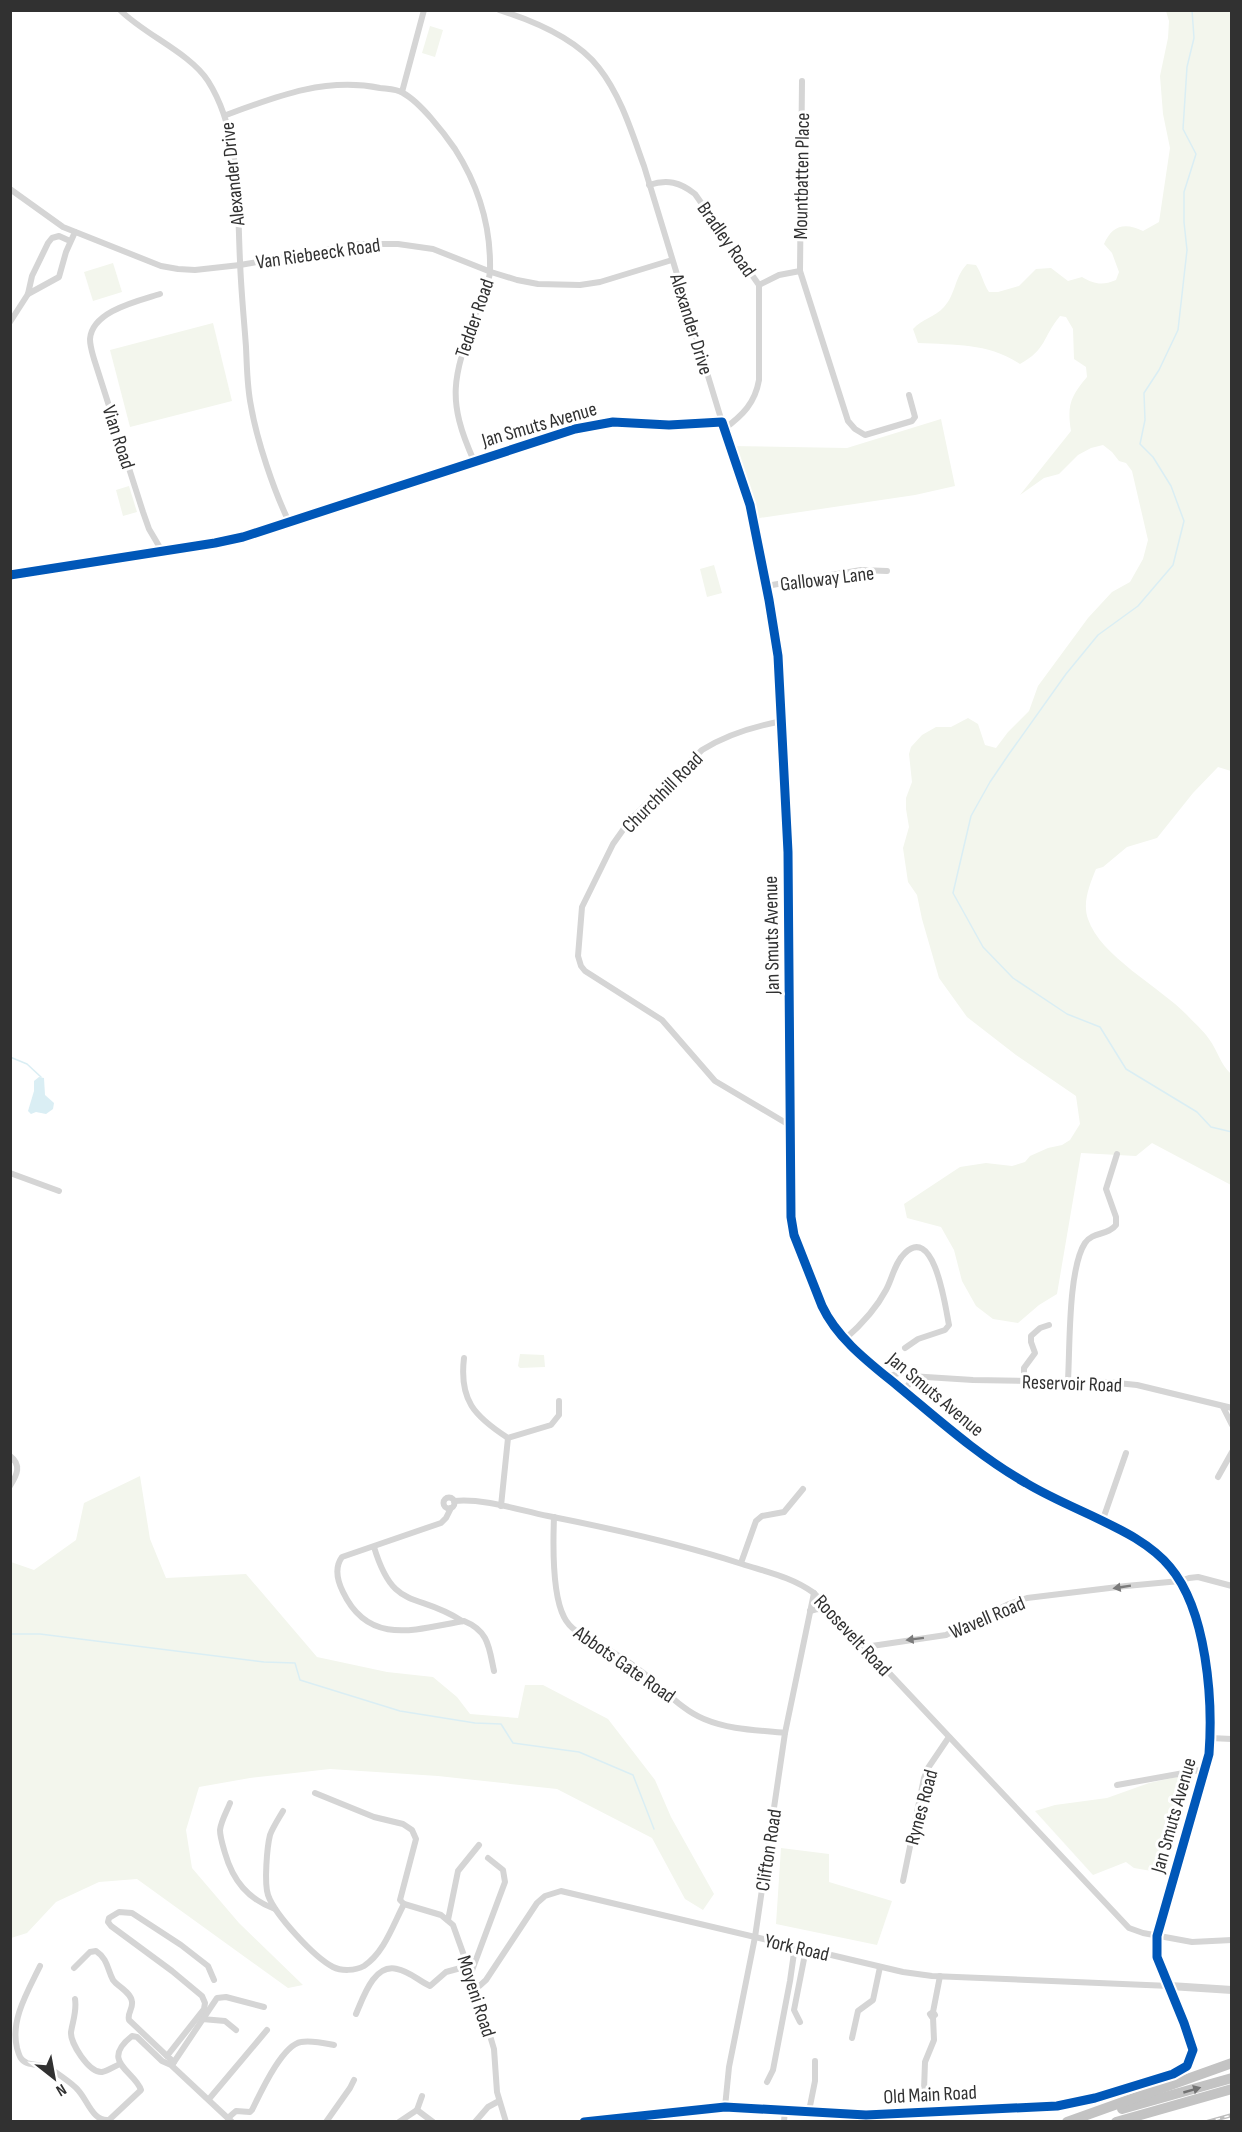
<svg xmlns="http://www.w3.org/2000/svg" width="1242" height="2132" font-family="'Sofia Sans Condensed',sans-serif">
  <rect width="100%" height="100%" fill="#fff"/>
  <g fill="#f3f6ed">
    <path d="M1166 11H1231V771L1218 767 1193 793 1157 838 1127 847 1103 867 1096 869C1090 884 1082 902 1088 919 1100 956 1160 987 1187 1015 1194 1023 1203 1030 1209 1039 1218 1051 1220 1064 1231 1074V1185L1152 1143 1136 1156 1081 1153 1057 1294 1039 1305 1018 1323 993 1319 976 1306 962 1281 954 1250 941 1227 907 1218 904 1204 960 1167 986 1163 1012 1166 1025 1162 1030 1156 1048 1148 1062 1145 1070 1140 1080 1124 1076 1096 1016 1055 967 1017 939 978 922 919 917 895 908 882 903 848 909 827 906 809V798L912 782 909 754 911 747 922 735 936 727H951L968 718 978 724 985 745 996 748 1008 732 1029 711 1038 686 1088 618 1112 592 1130 582 1143 559 1148 540 1132 471 1126 463 1119 461 1112 452 1103 445 1091 448 1078 455 1059 474 1044 478 1020 495 1071 431C1067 406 1070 397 1087 377L1086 367 1074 359 1073 329 1066 317 1060 316C1042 338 1047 349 1020 364 988 343 956 345 918 343L913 329C922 319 935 317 944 307 956 294 954 278 967 264L976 265C982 274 983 283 989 292H998L1019 286 1036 269 1051 268 1068 281 1082 277C1094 284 1102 286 1116 280L1119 272 1112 253 1104 244C1112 225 1125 222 1143 231L1159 222 1170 148 1163 114 1160 76 1168 38 1169 21Z"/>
    <path d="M430 26 443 30 435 57 422 53Z"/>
    <path d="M113 263 122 292 93 301 84 272Z"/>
    <path d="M213 323 232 401 130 427 110 350Z"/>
    <path d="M941 419 955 486 915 495 753 519 730 446 847 448Z"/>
    <path d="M129 486 137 512 123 516 116 490Z"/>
    <path d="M714 565 722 593 707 597 700 569Z"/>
    <path d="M520 1354 544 1355 545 1367 520 1368 518 1366Z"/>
    <path d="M140 1476 150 1539 166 1578 246 1574 317 1657 387 1672 433 1677 457 1697 470 1714 518 1718 525 1685H543L608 1719 655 1780 671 1817 714 1894 703 1910 685 1899 652 1838 557 1789 438 1776 330 1769 250 1778 199 1787 186 1830 192 1868 239 1923 303 1985 288 1988 137 1879 99 1882 56 1902 27 1933 11 1938V1562L34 1570 76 1540 84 1503Z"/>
    <path d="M1186 1775 1157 1872 1134 1868 1126 1862 1093 1875 1035 1811 1055 1805 1107 1798 1149 1783Z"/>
    <path d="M781 1848 829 1854V1882L892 1901 877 1945 776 1924Z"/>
  </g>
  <path fill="#daeef4" d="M39 1077 44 1078 45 1095 54 1103 53 1109 46 1114 36 1112 31 1114 28 1111 34 1091V1081Z"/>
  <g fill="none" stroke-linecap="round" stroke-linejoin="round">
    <g stroke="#daeef4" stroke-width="1.5">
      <path d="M1192 10 1194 38 1187 67 1183 129 1196 154 1184 192V222L1187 250 1178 330 1159 370 1144 393 1145 420 1140 444 1153 457 1171 486 1184 521 1173 565 1138 606 1098 635 1066 674 1009 754 990 782 971 816 953 893 983 947 1013 978 1067 1014 1100 1027 1126 1069 1197 1112 1211 1127 1232 1132"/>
      <path d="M10 1057 27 1064 41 1077"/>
      <path d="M10 1634H40L264 1662 295 1663 300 1680 400 1711 475 1723 501 1724 513 1743 579 1752 633 1775 654 1829"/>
    </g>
    <g stroke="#d5d5d5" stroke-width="6">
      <path d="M120 10C145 35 190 53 208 81 241 133 237 202 240 261 241 290 244 319 246 347 247 367 247 387 251 406 257 441 274 491 289 522"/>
      <path d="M499 10C534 21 576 38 599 68 621 96 632 133 644 166L722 422"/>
      <path d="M802 81 800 271 848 421 855 429 865 435 912 421 915 417 909 395"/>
      <path d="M402 92 424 10"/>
      <path d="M226 115C277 96 326 77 380 88 387 89 397 89 403 93 420 102 444 133 455 149 478 185 491 227 490 270 490 283 481 300 476 313 454 376 445 397 474 461"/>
      <path d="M649 185C667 179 680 182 695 194L759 285V380C755 403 743 415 724 429"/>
      <path d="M10 189 63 227 161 266 178 269 195 270 240 265 360 244H398L433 249 491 272 517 280 538 284 580 285 600 282 672 260"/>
      <path d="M759 285 779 275 800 271"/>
      <path d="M28 294 59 277 66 252 75 232"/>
      <path d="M160 294C138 301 92 311 90 339 90 346 92 352 94 359L143 512 149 529 162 551"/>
      <path d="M10 322 28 294 32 276 48 243 52 238 59 236 70 241"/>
      <path d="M10 575 215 543 243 537 575 429 613 422 669 425 722 422 750 505 769 600 778 656 788 852 791 1217 794 1235 822 1306 826 1315 854 1349 976 1450 1026 1483 1136 1538 1169 1565 1180 1581 1196 1620 1206 1658 1210 1738 1204 1776 1157 1936V1957L1170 1986 932 1976 903 1972 561 1891 545 1896 537 1903 486 1980 476 1989"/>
      <path d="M766 586 861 570 887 571"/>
      <path d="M783 721C755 726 726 735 702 750L630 820 613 844 582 907 578 956 581 966 585 971 662 1020 715 1081 791 1126"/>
      <path d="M10 1173 59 1191"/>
      <path d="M845 1339C861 1325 876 1309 886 1290 892 1279 895 1262 905 1253 935 1224 946 1311 949 1325L945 1330 918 1339 905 1348"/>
      <path d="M464 1358C459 1400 474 1416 508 1438"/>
      <path d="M887 1377 902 1372 910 1376 973 1380 1107 1382 1137 1385 1232 1408"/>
      <path d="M1024 1380V1368L1035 1353 1031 1342V1336L1040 1328 1049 1325"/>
      <path d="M1068 1380C1070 1348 1068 1269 1085 1243 1093 1231 1108 1236 1116 1225V1217L1106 1189 1117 1154"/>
      <path d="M904 1391 911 1381 910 1376"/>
      <path d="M1223 1407 1232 1425"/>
      <path d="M10 1456C22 1465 17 1475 10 1486"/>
      <path d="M1218 1477 1232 1452"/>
      <circle cx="449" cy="1503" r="5.5"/>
      <path d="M454 1501C484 1498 518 1510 548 1516 614 1529 678 1543 742 1564 767 1572 792 1577 814 1593L1129 1928 1143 1933 1192 1942 1232 1940"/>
      <path d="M501 1506 508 1438 551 1425 559 1415V1401"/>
      <path d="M451 1508 446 1518 441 1523 342 1557C334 1568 337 1580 343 1592 369 1647 417 1629 464 1621 489 1631 489 1648 494 1671"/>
      <path d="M554 1517C553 1543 552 1594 564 1617 571 1632 590 1639 604 1647 617 1655 630 1662 642 1672 662 1687 681 1710 704 1719 730 1730 758 1730 785 1733"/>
      <path d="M1102 1522 1126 1453"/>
      <path d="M374 1547C394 1613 416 1591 462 1621"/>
      <path d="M741 1563 756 1521 762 1516 784 1512 803 1489"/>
      <path d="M810 1611 817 1609 829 1610"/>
      <path d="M865 1647 946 1635 1009 1604 1027 1598 1126 1586 1180 1581 1189 1578 1198 1577 1232 1586"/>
      <path d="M1210 1738 1232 1739"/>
      <path d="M1117 1785 1206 1769"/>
      <path d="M315 1793 374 1817 403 1824 412 1830 416 1839 400 1900 404 1904 441 1915 453 1925 476 1989 494 2049 497 2092 506 2122"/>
      <path d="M230 1803C227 1811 221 1821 220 1830 220 1837 223 1846 225 1853 233 1881 248 1899 275 1909"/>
      <path d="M283 1811C279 1818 273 1827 270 1835 267 1847 264 1883 268 1895 275 1915 314 1957 333 1967 341 1971 355 1971 364 1966 384 1953 393 1925 404 1904"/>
      <path d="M903 1881 924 1778 928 1768 949 1737"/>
      <path d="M448 1920 458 1871 479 1845"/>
      <path d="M40 1966C28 1991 10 2020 17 2048 19 2055 20 2060 27 2063 32 2065 39 2065 45 2066 52 2069 73 2084 78 2090 88 2101 93 2122 109 2120L141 2090C135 2071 99 2062 132 2036L137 2037 162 2061 171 2065 232 2122"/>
      <path d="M74 1968 90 1952 96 1951C108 1959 107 1969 113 1980 118 1987 131 1992 132 2002 133 2009 127 2013 129 2020L167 2056"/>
      <path d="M471 1973 505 1882 503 1870 488 1858"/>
      <path d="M75 1999C77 2011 73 2020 71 2032 70 2043 89 2073 102 2072 108 2071 115 2066 120 2064"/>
      <path d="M933 2012 930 2014 932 2017 935 2015 933 2012 940 1976"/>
      <path d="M356 2014C363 1998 374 1963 397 1969 409 1971 419 1981 430 1986L446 1972 468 1966"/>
      <path d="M202 2019 225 2021 236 2030"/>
      <path d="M800 2022 794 2010 806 1949"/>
      <path d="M852 2038 858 2011 873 2000 880 1967"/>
      <path d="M174 2062 167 2056 204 2009 205 2003 202 1996 172 1971 111 1926 108 1922 109 1918 119 1912 132 1913 181 1945 208 1966 214 1980"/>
      <path d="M172 2065 217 1998 226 1997 264 2007"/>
      <path d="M767 2082 773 2070 790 1981 795 1946"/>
      <path d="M924 2090 925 2062 934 2040 933 2017"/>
      <path d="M209 2099 267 2030"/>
      <path d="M725 2107 729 2067 755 1937 785 1733 814 1593"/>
      <path d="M417 2110 422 2096"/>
      <path d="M809 2111 815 2081V2061"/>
      <path d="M228 2118 236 2111 250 2112 252 2110C260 2094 282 2045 301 2042 311 2040 324 2043 334 2045"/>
      <path d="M326 2122 350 2088 354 2080"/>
      <path d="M399 2122 417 2110 433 2122"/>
      <path d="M475 2122 488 2107 499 2101"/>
      <path d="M784 2122 785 2109"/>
    </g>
    <path stroke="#d5d5d5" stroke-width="8" d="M584 2122 725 2107 866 2115 1057 2106 1095 2098 1173 2074 1187 2066 1193 2050 1170 1986 1232 1990"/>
    <g stroke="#c3c3c3" stroke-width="10">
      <path d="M1122 2109 1232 2078"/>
      <path d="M1067 2122 1232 2063"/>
      <path d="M1116 2122 1232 2089"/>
    </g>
    <g stroke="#bdbdbd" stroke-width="4">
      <path id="rail" d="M1207 2122 1232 2115"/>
    </g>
    <use href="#rail" stroke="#fff" stroke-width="1.5" stroke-dasharray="4.5" stroke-linecap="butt"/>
    <g stroke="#fff" stroke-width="13">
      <path id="cycleway" d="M10 575 215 543 243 537 575 429 613 422 669 425 722 422 750 505 769 600 778 656 788 852 791 1217 794 1235 822 1306C838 1340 871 1364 899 1387 940 1421 980 1457 1026 1483 1061 1504 1100 1517 1135 1538 1148 1546 1161 1556 1170 1567 1207 1611 1213 1700 1209 1754L1157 1936V1957L1184 2023 1193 2050 1187 2066 1173 2074 1095 2098 1057 2106 866 2115 725 2107 584 2122"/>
    </g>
    <use href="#cycleway" stroke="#0057b8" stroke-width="9"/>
  </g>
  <defs><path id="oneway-solid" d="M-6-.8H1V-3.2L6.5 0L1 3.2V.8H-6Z" transform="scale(1.5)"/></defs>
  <g fill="#7b7b7b">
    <use href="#oneway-solid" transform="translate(1122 1587) rotate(171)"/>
    <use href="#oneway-solid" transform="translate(915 1639) rotate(173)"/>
  </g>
  <use fill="#737373" href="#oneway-solid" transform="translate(1192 2090) rotate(-16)"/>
  <g text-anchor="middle" stroke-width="6" stroke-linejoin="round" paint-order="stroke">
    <g font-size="20" fill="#313131" stroke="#fff">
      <text transform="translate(232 174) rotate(-96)" y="7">Alexander Drive</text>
      <text transform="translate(801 176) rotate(-89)" y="7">Mountbatten Place</text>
      <text transform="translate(727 239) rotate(55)" y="7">Bradley Road</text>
      <text transform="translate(318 253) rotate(-8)" y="7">Van Riebeeck Road</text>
      <text transform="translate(474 318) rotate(-71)" y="7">Tedder Road</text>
      <text transform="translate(692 324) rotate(73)" y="7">Alexander Drive</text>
      <text transform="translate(539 424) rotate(-16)" y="7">Jan Smuts Avenue</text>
      <text transform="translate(119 437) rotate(72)" y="7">Vian Road</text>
      <text transform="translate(827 578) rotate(-7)" y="7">Galloway Lane</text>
      <text transform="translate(662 792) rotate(-45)" y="7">Churchhill Road</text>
      <text transform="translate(771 935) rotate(-91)" y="7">Jan Smuts Avenue</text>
      <text transform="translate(1072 1383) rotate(2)" y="7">Reservoir Road</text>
      <text transform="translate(936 1394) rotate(40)" y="7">Jan Smuts Avenue</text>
      <text transform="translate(987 1617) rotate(-23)" y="7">Wavell Road</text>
      <text transform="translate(853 1635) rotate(47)" y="7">Roosevelt Road</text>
      <text transform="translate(625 1664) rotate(35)" y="7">Abbots Gate Road</text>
      <text transform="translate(921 1807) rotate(-75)" y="7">Rynes Road</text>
      <text transform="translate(1173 1815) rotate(-74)" y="7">Jan Smuts Avenue</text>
      <text transform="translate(768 1850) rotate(-81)" y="7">Clifton Road</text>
      <text transform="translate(797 1947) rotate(13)" y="7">York Road</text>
      <text transform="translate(477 1996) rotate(72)" y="7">Moyeni Road</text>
      <text transform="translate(930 2094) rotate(-3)" y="7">Old Main Road</text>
    </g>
  </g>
  <rect width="1242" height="2132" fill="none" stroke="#313131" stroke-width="24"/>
  <g transform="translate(54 2078) rotate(149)" stroke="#ffffff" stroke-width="4.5" paint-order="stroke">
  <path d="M0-4.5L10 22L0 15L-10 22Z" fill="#313131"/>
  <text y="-9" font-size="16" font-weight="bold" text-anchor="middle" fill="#313131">N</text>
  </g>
</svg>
